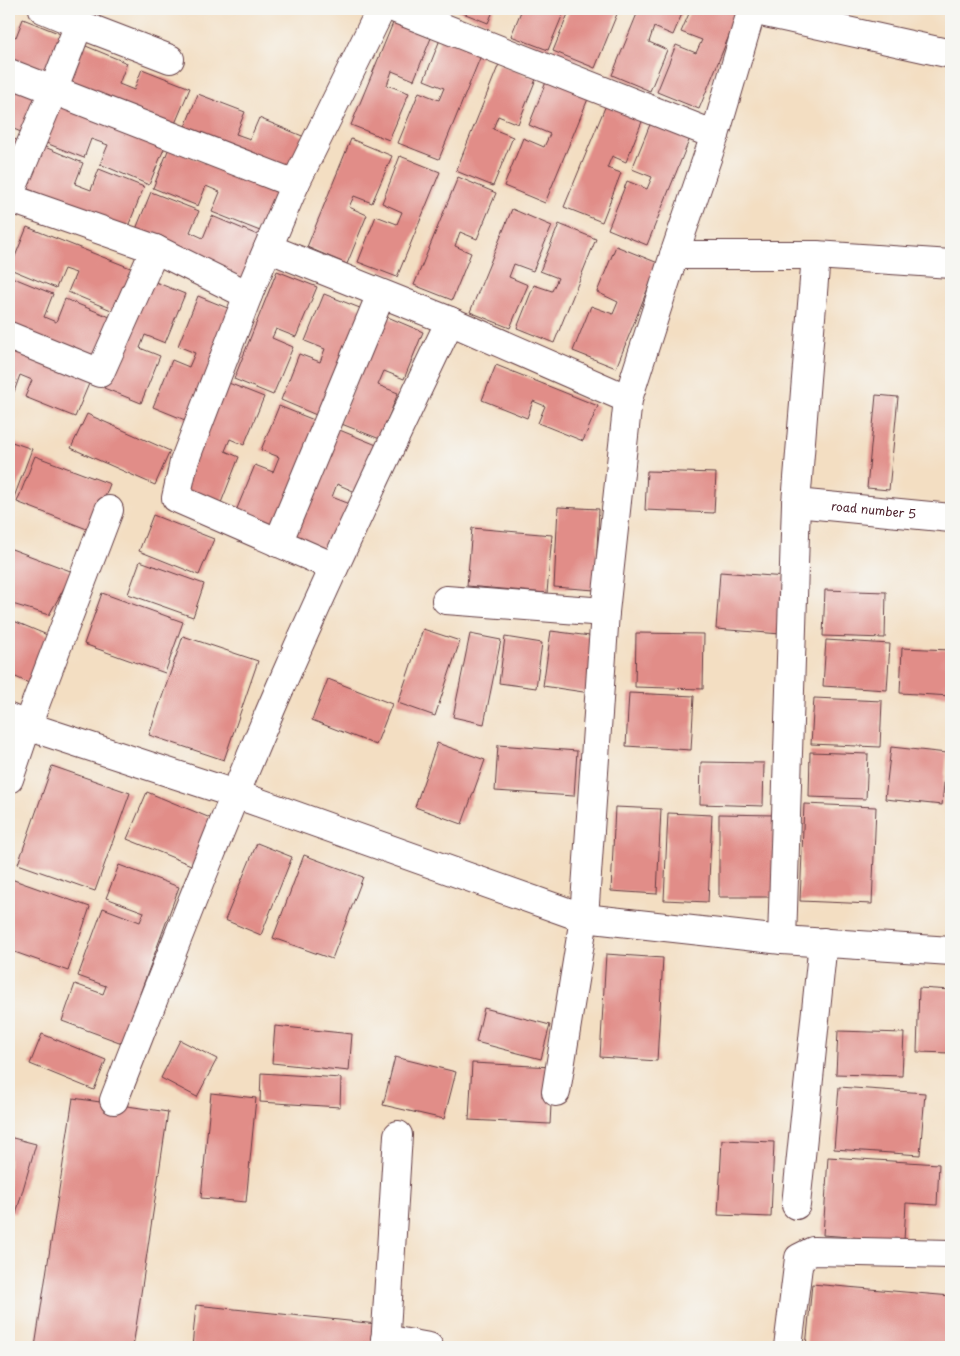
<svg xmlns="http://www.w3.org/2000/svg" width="960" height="1356" font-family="'Playpen Sans',sans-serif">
  <rect width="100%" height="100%" fill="#f6f6f2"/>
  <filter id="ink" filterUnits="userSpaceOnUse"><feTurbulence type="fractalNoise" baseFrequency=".02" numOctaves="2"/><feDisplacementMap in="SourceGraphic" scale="10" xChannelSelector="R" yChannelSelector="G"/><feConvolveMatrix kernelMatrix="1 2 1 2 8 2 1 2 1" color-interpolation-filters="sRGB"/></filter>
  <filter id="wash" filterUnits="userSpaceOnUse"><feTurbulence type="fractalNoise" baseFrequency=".0096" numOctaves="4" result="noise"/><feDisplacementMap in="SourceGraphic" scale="20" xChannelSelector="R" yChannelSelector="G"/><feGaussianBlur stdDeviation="1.12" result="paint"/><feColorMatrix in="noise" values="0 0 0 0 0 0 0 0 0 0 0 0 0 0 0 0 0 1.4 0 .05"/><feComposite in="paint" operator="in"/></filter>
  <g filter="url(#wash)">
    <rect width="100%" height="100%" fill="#f3dec2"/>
    <g id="blocks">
      <g fill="#e18d88">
        <path d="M453 9H494L488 23Z"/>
        <path d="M522 9H565L548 50 511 36Z"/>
        <path d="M570 9H589L593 10 594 9H619L595 68 553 51Z"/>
        <path d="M639 9H684L673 35 654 27 649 42 667 50 650 91 612 75Z"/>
        <path d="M691 9H740L699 109 657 92 676 45 696 53 702 40 681 32Z"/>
        <path d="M23 19 68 37 52 77 9 59V34L16 37Z"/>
        <path d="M393 23 431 38 414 80 392 71 387 85 409 93 389 140 351 125Z"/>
        <path d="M441 37 482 53 439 159 398 143 419 92 439 100 444 88 424 80Z"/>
        <path d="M81 44 127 63 119 84 134 90 142 69 190 88 174 126 65 83Z"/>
        <path d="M499 64 536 79 518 124 498 116 493 129 513 137 493 186 456 171Z"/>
        <path d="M548 77 590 94 545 203 504 186 523 138 544 147 550 134 529 125Z"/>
        <path d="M9 82 44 96 28 135 9 127Z"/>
        <path d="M198 94 245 112 236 134 250 139 259 118 307 138 292 176 183 132Z"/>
        <path d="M58 100 166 144 149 185 100 164 108 145 91 139 84 158 41 141Z"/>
        <path d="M608 100 645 114 626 162 612 156 607 168 621 173 602 222 564 207Z"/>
        <path d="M651 122 690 138 647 245 608 229 627 181 647 189 652 177 632 169Z"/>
        <path d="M9 137 26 144 9 188Z"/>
        <path d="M351 139 392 156 372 203 354 196 349 207 367 215 347 264 307 247Z"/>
        <path d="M40 145 83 163 75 184 91 190 99 169 144 187 127 229 23 187Z"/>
        <path d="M169 148 281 194 265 233 212 212 220 192 206 186 198 206 153 188Z"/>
        <path d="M400 156 440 172 397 277 358 262 376 216 397 224 402 212 382 203Z"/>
        <path d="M458 177 496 193 477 239 460 232 455 246 471 253 452 300 414 285Z"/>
        <path d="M151 192 199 211 190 232 203 238 212 216 260 236 243 278 134 234Z"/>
        <path d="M512 209 552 226 533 271 514 264 509 277 528 285 510 328 470 312Z"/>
        <path d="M559 224 596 239 554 343 517 328 534 285 552 291 558 278 540 271Z"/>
        <path d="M27 227 133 269 116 312 68 292 76 273 64 269 56 288 10 269Z"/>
        <path d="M616 246 658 263 616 368 573 351 591 306 613 314 618 302 597 292Z"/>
        <path d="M277 271 317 287 296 337 276 329 272 338 293 347 273 395 234 379Z"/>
        <path d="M9 276 53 294 44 317 56 322 65 299 115 319 97 363 9 327Z"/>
        <path d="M148 279 185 294 165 343 145 335 140 348 160 356 141 403 104 388Z"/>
        <path d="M324 294 365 310 321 417 281 400 299 354 320 362 325 349 305 341Z"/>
        <path d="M198 296 235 311 190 422 153 407 172 360 189 367 195 353 178 346Z"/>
        <path d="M383 315 423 332 404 379 384 371 378 385 398 393 380 439 339 423Z"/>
        <path d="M9 345 91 379 75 417 25 397 32 380 20 375 14 392 9 390Z"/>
        <path d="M496 365 598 406 583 441 538 423 545 406 533 401 527 418 482 400Z"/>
        <path d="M226 382 264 397 244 445 230 439 225 451 239 457 219 508 181 492Z"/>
        <path d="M876 395 898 397 889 490 867 488Z"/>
        <path d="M279 406 319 422 276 527 236 511 255 465 273 472 279 457 261 450Z"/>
        <path d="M87 414 170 451 155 485 71 448Z"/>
        <path d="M337 429 379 446 360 494 337 484 332 497 355 506 335 556 292 538Z"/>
        <path d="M9 441 32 449 13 500 9 499Z"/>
        <path d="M35 456 110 484 92 531 17 502Z"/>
        <path d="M647 471 716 473 714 513 645 510Z"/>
        <path d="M558 507 599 509 595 590 554 587Z"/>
        <path d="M153 515 214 539 199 575 139 551Z"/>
        <path d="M472 528 552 535 547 593 467 586Z"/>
        <path d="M9 548 73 572 49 615 9 603Z"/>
        <path d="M140 561 204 584 193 617 128 594Z"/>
        <path d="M720 572 785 577 781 634 716 629Z"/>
        <path d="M825 590 886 592 885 638 823 636Z"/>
        <path d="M102 593 183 622 165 673 84 644Z"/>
        <path d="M9 619 52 637 31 684 9 674Z"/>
        <path d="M423 629 460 641 435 716 398 703Z"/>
        <path d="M551 631 598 637 590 693 543 686Z"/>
        <path d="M636 633 704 634 703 689 635 687Z"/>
        <path d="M470 634 501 640 484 724 453 717Z"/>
        <path d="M183 636 258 661 224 760 149 735Z"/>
        <path d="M505 637 542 643 536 688 499 683Z"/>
        <path d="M826 640 890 644 887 690 823 686Z"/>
        <path d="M902 648 951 650V696L900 693Z"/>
        <path d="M328 679 392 704 376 745 312 720Z"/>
        <path d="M629 693 694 696 691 750 626 746Z"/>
        <path d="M814 698 882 701 880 747 811 744Z"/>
        <path d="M437 743 485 760 462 824 415 807Z"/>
        <path d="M498 745 577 751 574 796 495 791Z"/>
        <path d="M891 747 947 753 942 805 885 799Z"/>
        <path d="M810 752 868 754 866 799 809 797Z"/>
        <path d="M701 762 764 763 763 806 700 804Z"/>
        <path d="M52 766 130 793 95 891 18 864Z"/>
        <path d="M147 792 220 822 201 869 127 839Z"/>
        <path d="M804 804 876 807 872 904 800 901Z"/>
        <path d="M615 807 661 809 657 894 611 891Z"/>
        <path d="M668 813 712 815 708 902 664 900Z"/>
        <path d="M719 814 774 815V897H719Z"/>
        <path d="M257 843 292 857 261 935 225 920Z"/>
        <path d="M304 855 363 877 332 959 273 938Z"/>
        <path d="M119 865 179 887 122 1043 62 1021 75 984 103 994 106 986 78 976 103 908 140 922 144 912 106 898Z"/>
        <path d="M11 879 90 907 68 971 9 950V886Z"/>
        <path d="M606 954 663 958 657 1061 600 1057Z"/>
        <path d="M919 988 951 990V1053L917 1052Z"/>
        <path d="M484 1008 550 1025 541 1059 476 1042Z"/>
        <path d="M275 1026 352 1034 349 1071 272 1063Z"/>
        <path d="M838 1031 904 1033 902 1076 836 1074Z"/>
        <path d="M42 1034 106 1060 94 1090 30 1064Z"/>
        <path d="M180 1040 217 1059 197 1097 161 1078Z"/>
        <path d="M395 1057 456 1072 444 1119 383 1105Z"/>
        <path d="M472 1063 553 1067 550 1124 469 1120Z"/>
        <path d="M261 1073 341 1078 340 1107 260 1102Z"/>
        <path d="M839 1087 925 1093 920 1155 834 1149Z"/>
        <path d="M211 1093 256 1098 246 1202 201 1198Z"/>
        <path d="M73 1098 168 1112 133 1347H35Z"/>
        <path d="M9 1137 36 1144 16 1214 9 1211Z"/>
        <path d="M722 1140 774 1142 771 1217 718 1215Z"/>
        <path d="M828 1157 939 1164 937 1205 906 1203 904 1241 823 1235Z"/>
        <path d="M812 1284 951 1296V1347H885L866 1345V1347H806Z"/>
        <path d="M196 1305 377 1324 374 1347H192Z"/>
      </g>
    </g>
  </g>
  <g filter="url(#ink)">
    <use href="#blocks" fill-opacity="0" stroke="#633c42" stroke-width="1"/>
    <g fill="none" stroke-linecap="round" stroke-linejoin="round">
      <g stroke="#633c42" stroke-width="30">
        <g id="minor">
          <path d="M396 9 715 135"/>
          <path d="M752 10 951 54"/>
          <path d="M79 24 170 59"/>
          <path d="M9 73 295 184"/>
          <path d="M9 196 53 91 79 24 43 9"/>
          <path d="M9 198 155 249 248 295 295 184 381 9"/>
          <path d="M268 248 450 321 628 399 674 255 715 135 752 9"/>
          <path d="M674 255H816L951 264"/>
          <path d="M248 295 184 462 176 498 334 567"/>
          <path d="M9 336 100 373 155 249"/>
          <path id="s1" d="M796 503 951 518"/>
          <path d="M278 543 381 294"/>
          <path d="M446 600 605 612"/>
          <path d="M9 718 27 726 109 510"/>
          <path d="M9 779 27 726 235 794 584 918 605 612 628 399"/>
          <path d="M782 940 796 503 816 255"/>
          <path d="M556 1092 584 918 782 940 951 951"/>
          <path d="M114 1100C169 960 223 819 283 681 336 560 393 441 450 321"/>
          <path d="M796 1205 823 942"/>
          <path d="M385 1339 429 1347"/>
          <path d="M385 1347 398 1135"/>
          <path d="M788 1347 799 1258 813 1251 951 1254"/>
        </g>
      </g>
      <use href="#minor" stroke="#fff" stroke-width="28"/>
    </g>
  </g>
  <g text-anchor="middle" stroke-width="5" stroke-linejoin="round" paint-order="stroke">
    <g font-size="12" fill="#4a1f2b" stroke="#f6f6f2">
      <text dy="4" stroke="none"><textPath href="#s1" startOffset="78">road number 5</textPath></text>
    </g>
  </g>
  <rect width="960" height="1356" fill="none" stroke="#f6f6f2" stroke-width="30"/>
</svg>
